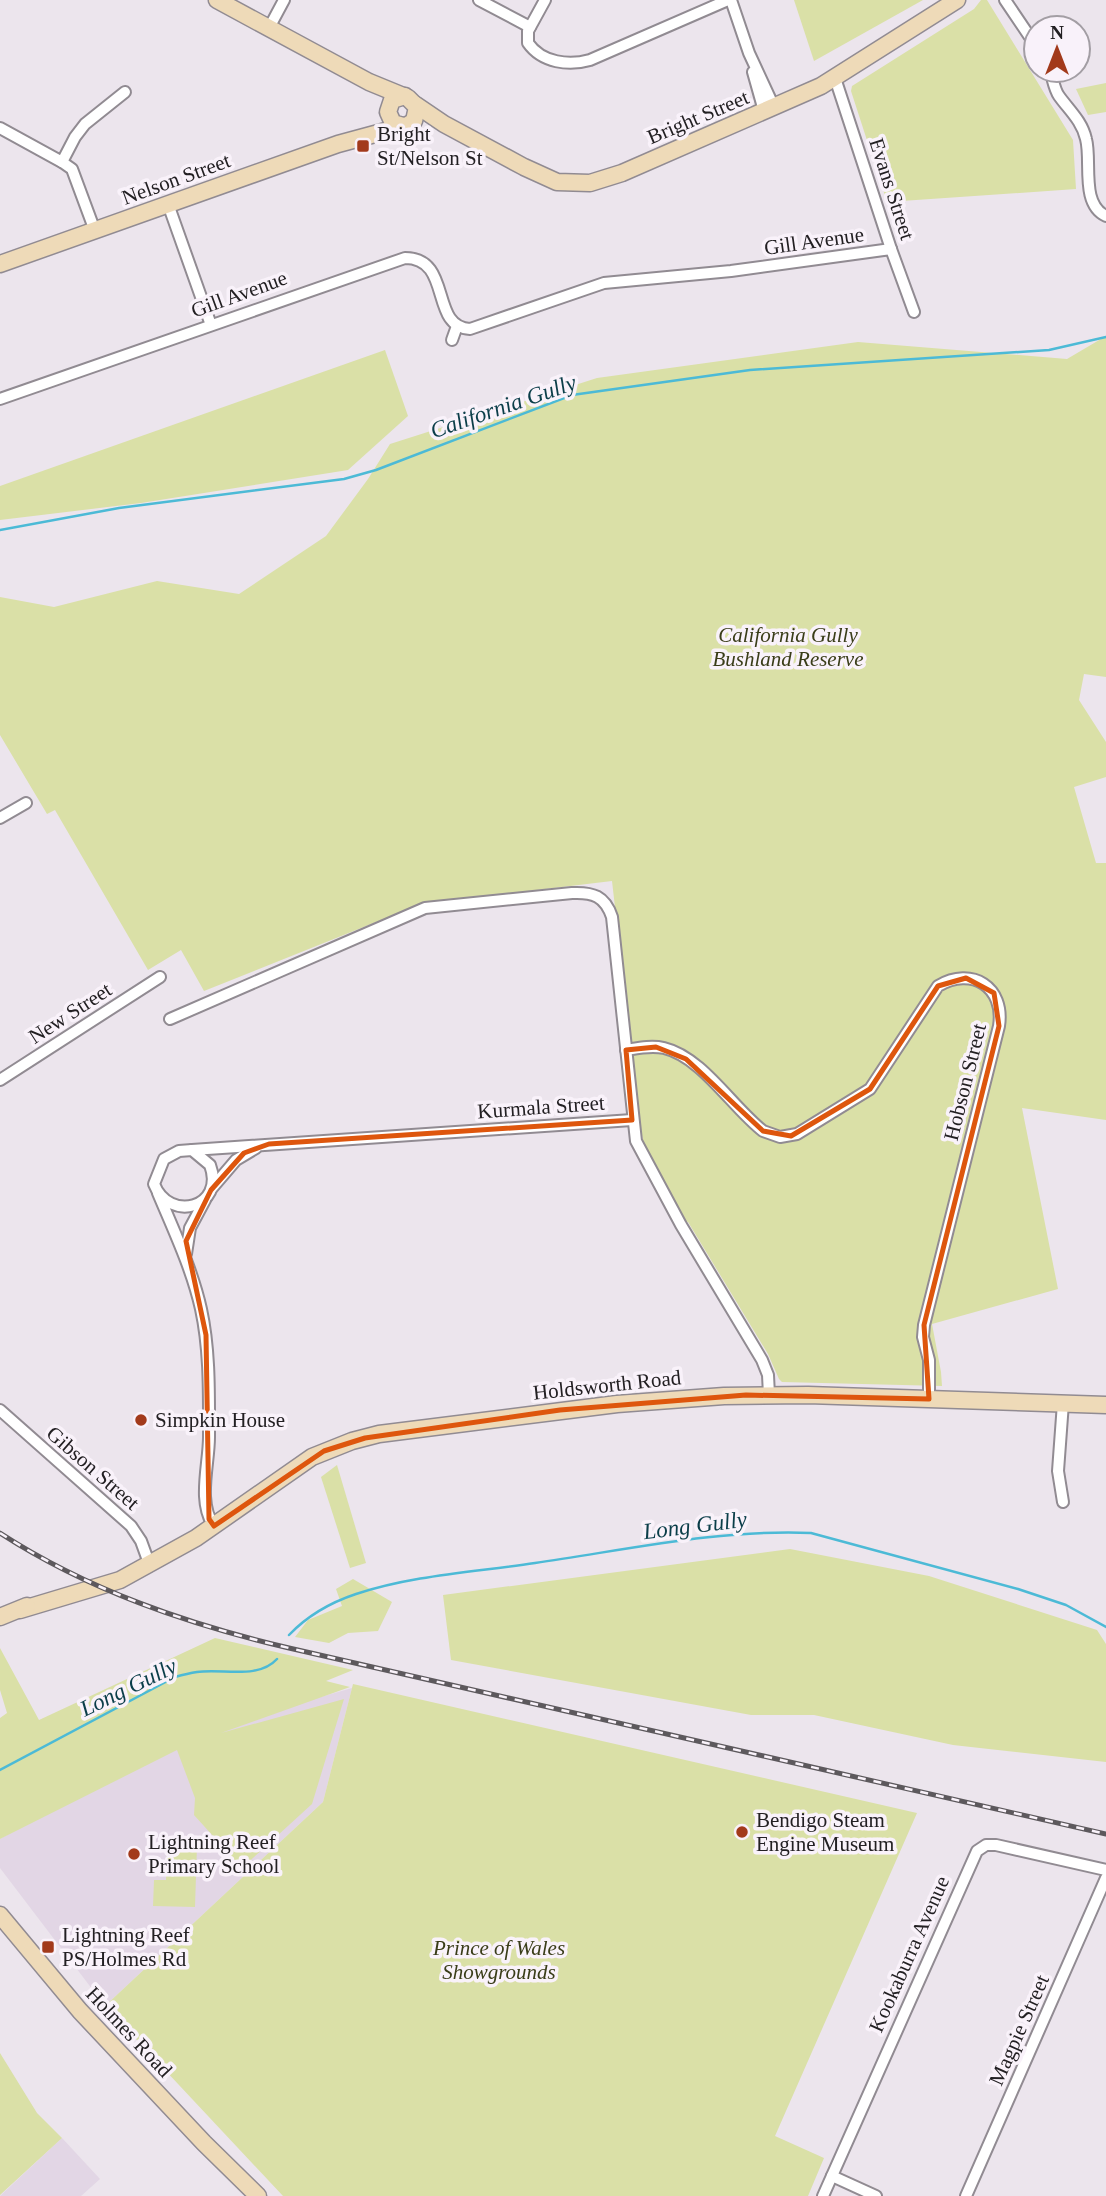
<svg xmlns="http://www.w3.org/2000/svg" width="1106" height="2196" font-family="'Times New Roman',serif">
  <rect width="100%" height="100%" fill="#ece5ed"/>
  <g fill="#e2d6e5">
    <path d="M352 1688 323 1802 105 2006 0 1868V1839L180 1737Z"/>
    <path d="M62 2138 100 2179 81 2196H0Z"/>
  </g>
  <g fill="#dae0a7">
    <path d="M794 0H923L814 61Z"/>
    <path d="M981 0H987L1073 140 1076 189 887 202 851 91 852 86 974 9Z"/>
    <path d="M1106 83V112L1088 115 1076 89Z"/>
    <path d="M1106 336V677L1084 674 1079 700 1106 742V777L1074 787 1096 863H1106V1120L1022 1108 1058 1289 932 1324 941 1372 942 1386 782 1382 779 1379 768 1354 688 1222 686 1223 645 1149 640 1126 612 881 421 904 204 991 181 950 148 970 55 810 47 814 0 735V597L54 607 157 581 239 594 326 536 368 479 390 444 597 378 858 342 1067 359Z"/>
    <path d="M385 350 408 416 348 470 141 503 0 520V486Z"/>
    <path d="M337 1465 366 1563 350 1568 321 1477Z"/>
    <path d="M790 1549 929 1576 1097 1630 1106 1644V1762L953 1745 814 1715H751L451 1660 443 1595Z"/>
    <path d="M353 1579 392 1602 378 1631 348 1633 329 1643 295 1637 308 1620 342 1606 336 1589Z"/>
    <path d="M215 1638 353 1670 326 1681 350 1687 221 1733 344 1699 312 1804 242 1868 194 1815 195 1798 177 1750 0 1839V1718L7 1713 0 1690V1648L39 1720Z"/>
    <path d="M353 1684 917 1813 775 2136 824 2158 808 2196H283L105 2006 323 1802Z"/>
    <path d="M167 1844 197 1845 195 1907 153 1906 154 1880H166Z"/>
    <path d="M0 2053 37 2113 62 2138 0 2195Z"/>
  </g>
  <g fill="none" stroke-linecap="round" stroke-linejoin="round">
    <g stroke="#4cbad6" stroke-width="2.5">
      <path d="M0 530 119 508 344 479 376 470 572 395 750 370 1049 350 1106 337"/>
      <path d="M289 1635C308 1615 329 1603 356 1594 414 1575 475 1572 535 1563 626 1550 719 1529 811 1533L1018 1589 1066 1605 1106 1627"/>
      <path d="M0 1770 175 1677C182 1675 190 1673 197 1672 222 1668 258 1680 277 1659"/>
    </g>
    <g stroke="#918b92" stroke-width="14">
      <g id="street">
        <path d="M479 0 530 27"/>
        <path d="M545 0 528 31V43C542 63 569 66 590 60L728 0"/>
        <path d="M731 0 749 53 774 107"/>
        <path d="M1005 0 1036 46"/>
        <path d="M269 28 284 0"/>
        <path d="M1050 70C1053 79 1054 89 1059 96 1069 110 1082 121 1086 139 1092 161 1080 204 1106 216"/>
        <path d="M753 72 764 111"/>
        <path d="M835 78 891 249 914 312"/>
        <path d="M0 128 62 162 72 169 95 231"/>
        <path d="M62 162 75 137 85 124 125 92"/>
        <path d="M168 204 211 325"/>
        <path d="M452 340 457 326"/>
        <path d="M0 399 405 258C453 258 429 327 470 329L604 283 731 271 891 249"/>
        <path d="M0 818 26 803"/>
        <path d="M170 1019 425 908 572 893C593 892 605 896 612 917L636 1141 681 1225 762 1360 768 1375 769 1395"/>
        <path d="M626 1050C638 1048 651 1045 664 1048 702 1057 732 1107 763 1131L780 1137 797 1134 870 1089 938 986C972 966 1005 987 999 1026L924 1325 923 1337 929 1360V1399"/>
        <path d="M0 1080 160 977"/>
        <path d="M192 1150 632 1120"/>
        <path d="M192 1150 210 1165C226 1208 169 1223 154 1184L164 1159 179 1151Z"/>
        <path d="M212 1188 236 1160 256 1148"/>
        <path d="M158 1193C174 1231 192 1269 201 1309 210 1350 209 1395 209 1437 209 1465 197 1502 214 1526"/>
        <path d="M186 1254 190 1228 205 1200"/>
        <path d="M1063 1403 1058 1471 1063 1502"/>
        <path d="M0 1410 131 1526 141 1541 149 1563"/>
        <path d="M832 2176 876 2196"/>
        <path d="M823 2196 977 1851 986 1845H996L1106 1870"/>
        <path d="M966 2196 1106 1878"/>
      </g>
    </g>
    <g stroke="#918b92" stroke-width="19">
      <g id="secondary">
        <path d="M416 105 444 124 524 167 557 182 590 183 622 173 821 86 957 0"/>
        <path d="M403 126 393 123 388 112 392 100 405 96"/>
        <path d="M0 264 338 144 408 125 414 121 417 107 408 98 369 82 217 0"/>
        <path d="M20 1610 120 1580 196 1538 312 1457 352 1441 379 1434 617 1404 724 1396 808 1395 1106 1405"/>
        <path d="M0 1617 27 1606"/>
        <path d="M0 1915 80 2011 204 2143 258 2196"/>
      </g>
    </g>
    <use href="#street" stroke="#fff" stroke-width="10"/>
    <use href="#secondary" stroke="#eedab8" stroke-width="16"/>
    <g stroke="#5d595d" stroke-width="5">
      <path id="rail" d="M0 1533C88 1590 187 1624 289 1648L1106 1834"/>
    </g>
    <use href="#rail" stroke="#f9f2fa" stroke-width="2.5" stroke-dasharray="8" stroke-linecap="butt"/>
  </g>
  <path fill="none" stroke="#de560d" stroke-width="5" stroke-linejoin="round" d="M966 978 994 993 999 1026 924 1325 929 1399 746 1395 560 1410 365 1438 324 1451 214 1526 209 1519 206 1335 186 1241 211 1190 244 1153 269 1144 632 1120 626 1050 656 1047 686 1059 763 1131 791 1136 870 1089 938 986Z"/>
  <g fill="#a23a1b" stroke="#f9f2fa" stroke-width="2.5">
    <rect x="356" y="139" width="14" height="14" rx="3.5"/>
    <circle cx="141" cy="1420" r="7"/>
    <circle cx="742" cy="1832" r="7"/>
    <circle cx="134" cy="1854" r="7"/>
    <rect x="41" y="1940" width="14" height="14" rx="3.5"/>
  </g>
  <g text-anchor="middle" stroke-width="7" stroke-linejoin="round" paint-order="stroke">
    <g font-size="21" fill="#232023" stroke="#f9f2fa">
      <text transform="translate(698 117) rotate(-23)" y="7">Bright Street</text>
      <text transform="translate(176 179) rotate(-20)" y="7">Nelson Street</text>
      <text transform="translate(892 189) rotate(72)" y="7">Evans Street</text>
      <text transform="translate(814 241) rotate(-8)" y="7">Gill Avenue</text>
      <text transform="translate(239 294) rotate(-20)" y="7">Gill Avenue</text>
      <text transform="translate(70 1013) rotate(-33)" y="7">New Street</text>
      <text transform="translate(965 1082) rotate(-76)" y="7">Hobson Street</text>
      <text transform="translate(541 1107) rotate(-4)" y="7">Kurmala Street</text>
      <text transform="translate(607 1385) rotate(-6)" y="7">Holdsworth Road</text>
      <text transform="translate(93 1468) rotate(41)" y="7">Gibson Street</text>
      <text transform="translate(909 1954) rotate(-66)" y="7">Kookaburra Avenue</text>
      <text transform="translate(1019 2030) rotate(-66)" y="7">Magpie Street</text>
      <text transform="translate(129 2032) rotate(47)" y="7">Holmes Road</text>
    </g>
    <g font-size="21" fill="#232023" stroke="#f9f2fa" text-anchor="start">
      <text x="377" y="141">Bright<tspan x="377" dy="24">St/Nelson St</tspan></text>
      <text x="155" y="1427">Simpkin House</text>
      <text x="756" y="1827">Bendigo Steam<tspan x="756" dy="24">Engine Museum</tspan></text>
      <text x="148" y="1849">Lightning Reef<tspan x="148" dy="24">Primary School</tspan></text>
      <text x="62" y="1942">Lightning Reef<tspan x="62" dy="24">PS/Holmes Rd</tspan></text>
    </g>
    <g font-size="21" font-style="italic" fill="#3a3d19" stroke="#f9f2fa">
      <text x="788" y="642">California Gully<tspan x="788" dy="24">Bushland Reserve</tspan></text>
      <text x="499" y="1955">Prince of Wales<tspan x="499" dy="24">Showgrounds</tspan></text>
    </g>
    <g font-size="23" font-style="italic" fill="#0b3e49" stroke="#f9f2fa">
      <text transform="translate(503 406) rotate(-19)" y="8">California Gully</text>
      <text transform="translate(695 1525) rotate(-7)" y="8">Long Gully</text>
      <text transform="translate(128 1687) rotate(-26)" y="8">Long Gully</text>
    </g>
  </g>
  <g transform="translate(1057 49)"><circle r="33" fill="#f9f2fa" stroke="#a39ea4" stroke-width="2"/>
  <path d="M0-5L12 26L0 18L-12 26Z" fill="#a23a1b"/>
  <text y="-10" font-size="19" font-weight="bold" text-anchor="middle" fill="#232023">N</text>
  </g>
</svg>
